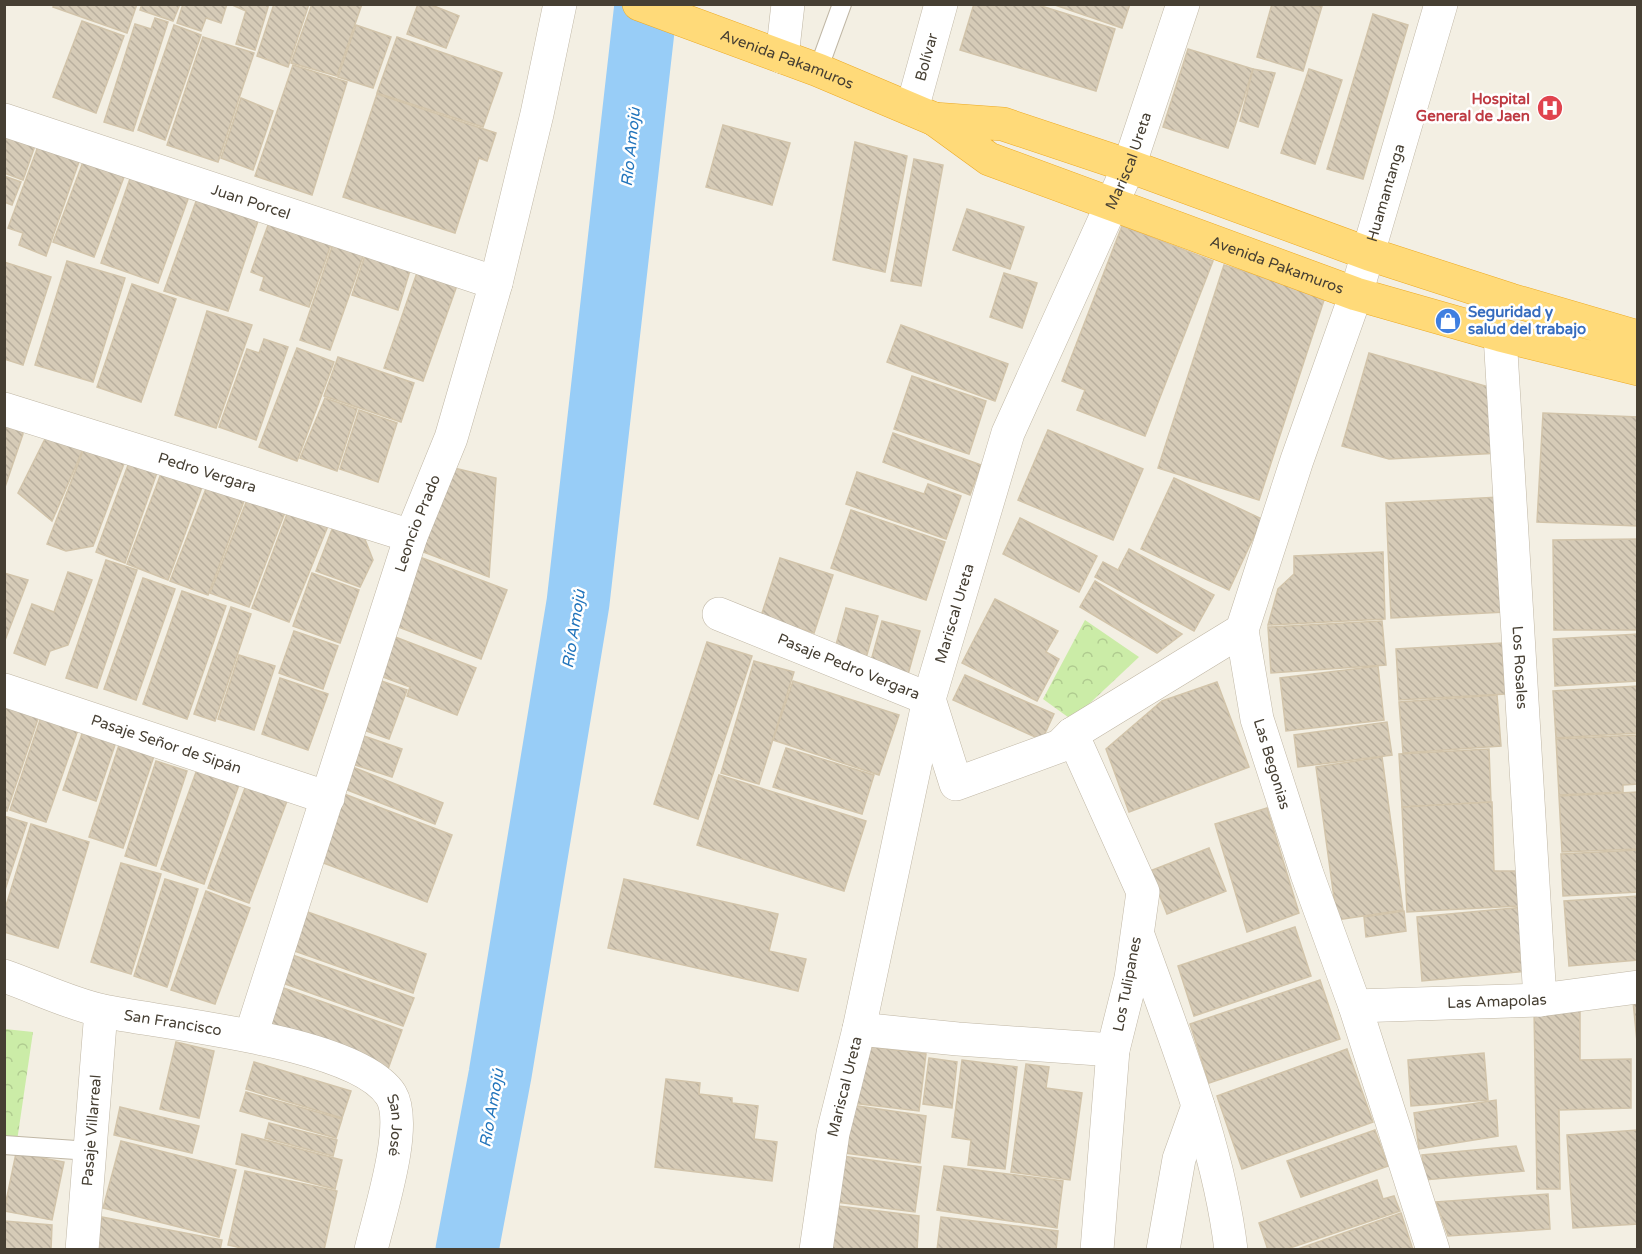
<svg xmlns="http://www.w3.org/2000/svg" width="1642" height="1254" font-family="'Varela Round',sans-serif">
  <defs>
    <pattern id="park-crowns" width="20" height="18" patternUnits="userSpaceOnUse" patternTransform="scale(1.5)"><rect width="20" height="18" fill="#cbeca7"/><path d="M2 6a3 3 0 1 1 6 0M12 15a3 3 0 1 1 6 0" fill="none" stroke="#b0cb90"/></pattern>
    <pattern id="building-back-hatch" width="6" height="6" patternUnits="userSpaceOnUse" patternTransform="scale(1.5)"><rect width="6" height="6" fill="#d6cbb7"/><path d="M-1 5l2 2M0 0l6 6M5-1l2 2" fill="none" stroke="#b9af9e"/></pattern>
  </defs>
  <rect width="100%" height="100%" fill="#f3efe3"/>
  <g fill="url(#park-crowns)">
    <path d="M1085 620 1139 657 1072 720 1043 699Z"/>
    <path d="M5 1029 33 1032 17 1141 5 1140Z"/>
  </g>
  <g fill="none" stroke-linecap="round" stroke-linejoin="round">
    <path stroke="#98cdf7" stroke-width="63" d="M467 1250 500 1075 578 603 646 4"/>
  </g>
  <g fill="url(#building-back-hatch)" stroke="#d2c4aa" stroke-width="1.5">
    <path d="M54 4H137L127 33 53 7Z"/>
    <path d="M142 4H180L173 21 140 10Z"/>
    <path d="M183 4H227L221 23 206 18 201 31 177 23Z"/>
    <path d="M269 4 255 50 236 44 246 11 230 4Z"/>
    <path d="M274 4H309L288 67 257 56Z"/>
    <path d="M312 4H362L337 76 291 63Z"/>
    <path d="M418 4H429L459 16 446 48 407 34Z"/>
    <path d="M974 4H1035L1115 29 1096 91 960 50Z"/>
    <path d="M1052 4H1130L1122 28Z"/>
    <path d="M1272 4 1322 6 1303 71 1257 57Z"/>
    <path d="M1373 14 1408 25 1363 179 1327 169Z"/>
    <path d="M155 18 168 22 133 131 104 122 135 24 151 29Z"/>
    <path d="M82 21 124 36 96 113 53 97Z"/>
    <path d="M174 25 201 35 165 140 138 130Z"/>
    <path d="M356 25 391 37 373 88 338 77Z"/>
    <path d="M203 37 254 53 218 162 167 145Z"/>
    <path d="M397 37 502 73 483 127 377 93Z"/>
    <path d="M1188 49 1253 69 1228 148 1163 127Z"/>
    <path d="M293 65 347 82 312 195 255 176Z"/>
    <path d="M1253 69 1275 73 1258 127 1240 121Z"/>
    <path d="M1309 69 1342 80 1315 164 1281 153Z"/>
    <path d="M377 94 496 133 487 161 479 158 455 233 343 197Z"/>
    <path d="M241 98 273 111 253 170 221 158Z"/>
    <path d="M723 125 790 143 772 205 706 187Z"/>
    <path d="M4 129 37 140 23 180 4 173Z"/>
    <path d="M40 141 81 156 46 256 19 245 23 233 8 228Z"/>
    <path d="M855 142 907 156 885 272 833 260Z"/>
    <path d="M86 154 127 169 94 257 53 242Z"/>
    <path d="M914 159 943 165 921 286 891 281Z"/>
    <path d="M134 167 192 188 158 283 101 263Z"/>
    <path d="M4 176 21 182 12 205 4 202Z"/>
    <path d="M199 193 261 212 228 311 164 291Z"/>
    <path d="M967 209 1024 227 1010 269 953 250Z"/>
    <path d="M271 217 333 239 309 307 260 290 264 277 251 272Z"/>
    <path d="M1122 226 1213 261 1145 436 1077 410 1085 390 1062 381Z"/>
    <path d="M335 238 366 248 330 350 300 340Z"/>
    <path d="M367 249 412 264 398 310 352 295Z"/>
    <path d="M67 261 125 278 93 382 35 365Z"/>
    <path d="M4 262 51 277 23 365 4 359Z"/>
    <path d="M420 264 460 277 423 381 384 368Z"/>
    <path d="M1224 265 1325 297 1259 500 1158 468Z"/>
    <path d="M1004 273 1037 283 1022 328 990 317Z"/>
    <path d="M132 284 176 299 141 402 97 387Z"/>
    <path d="M207 311 252 325 216 428 175 415Z"/>
    <path d="M901 325 1008 364 995 401 887 362Z"/>
    <path d="M264 339 288 347 256 440 219 427 247 349 259 353Z"/>
    <path d="M297 348 334 362 297 461 259 447Z"/>
    <path d="M1369 353 1496 389 1500 453 1389 459 1342 446Z"/>
    <path d="M338 357 414 383 401 422 324 396Z"/>
    <path d="M912 376 986 401 969 454 894 429Z"/>
    <path d="M325 398 357 409 337 471 300 458Z"/>
    <path d="M359 410 397 423 378 482 340 469Z"/>
    <path d="M1543 413 1638 417V526L1537 522Z"/>
    <path d="M4 416 21 422 23 434 4 490Z"/>
    <path d="M50 429 87 440 52 521 18 493Z"/>
    <path d="M1048 430 1143 469 1113 540 1018 500Z"/>
    <path d="M893 433 981 465 970 495 883 462Z"/>
    <path d="M88 438 128 453 93 546 66 551 47 544Z"/>
    <path d="M131 457 159 467 125 563 96 552Z"/>
    <path d="M165 463 205 479 168 580 127 564Z"/>
    <path d="M450 467 496 478 489 577 421 551Z"/>
    <path d="M857 472 924 494 928 484 961 496 946 539 846 504Z"/>
    <path d="M1174 478 1262 519 1229 590 1141 549Z"/>
    <path d="M209 481 246 496 208 595 170 581Z"/>
    <path d="M249 495 287 507 249 607 210 593Z"/>
    <path d="M1500 497 1505 612 1391 618 1386 503Z"/>
    <path d="M290 506 330 521 289 622 252 608Z"/>
    <path d="M851 510 945 542 926 600 831 568Z"/>
    <path d="M1020 518 1097 556 1079 592 1003 554Z"/>
    <path d="M336 519 361 529 373 560 360 587 316 571Z"/>
    <path d="M1638 539V630H1554L1553 540Z"/>
    <path d="M1129 549 1214 595 1194 631 1095 577 1103 562 1118 570Z"/>
    <path d="M1383 552 1385 619 1268 625 1278 589 1294 574V556Z"/>
    <path d="M417 556 507 590 481 659 391 624Z"/>
    <path d="M780 558 833 575 814 633 761 616Z"/>
    <path d="M106 560 137 570 97 688 66 678Z"/>
    <path d="M68 572 92 580 68 645 50 651 45 665 14 653 32 604 54 612Z"/>
    <path d="M4 573 28 580 4 643Z"/>
    <path d="M312 573 359 590 340 643 293 626Z"/>
    <path d="M143 578 175 589 136 700 104 689Z"/>
    <path d="M1095 581 1182 634 1157 653 1080 607Z"/>
    <path d="M182 591 226 606 187 719 143 704Z"/>
    <path d="M995 599 1058 631 1046 652 1059 659 1037 701 962 663Z"/>
    <path d="M231 607 251 614 215 721 194 714Z"/>
    <path d="M846 608 878 616 864 665 833 656Z"/>
    <path d="M882 621 920 631 907 678 869 668Z"/>
    <path d="M1382 621 1386 665 1271 673 1268 627Z"/>
    <path d="M294 631 338 646 323 689 279 673Z"/>
    <path d="M1638 634V681L1555 686 1553 639Z"/>
    <path d="M390 635 476 668 457 715 407 696 410 687 375 674Z"/>
    <path d="M707 642 752 656 698 819 654 804Z"/>
    <path d="M1502 643 1505 694 1399 700 1396 649Z"/>
    <path d="M239 655 275 666 254 730 218 719Z"/>
    <path d="M754 661 794 672 759 784 721 773Z"/>
    <path d="M1378 666 1384 720 1286 731 1280 678Z"/>
    <path d="M965 675 1054 714 1042 740 953 700Z"/>
    <path d="M280 678 328 694 308 750 262 734Z"/>
    <path d="M376 679 407 690 389 739 358 728Z"/>
    <path d="M793 681 899 715 879 775 773 740Z"/>
    <path d="M1217 682 1249 767 1129 812 1106 749 1162 701Z"/>
    <path d="M1638 686V733L1556 738 1553 691Z"/>
    <path d="M1497 695 1501 746 1403 753 1399 702Z"/>
    <path d="M4 698 41 710 7 811 4 810Z"/>
    <path d="M43 711 80 724 46 822 10 810Z"/>
    <path d="M1387 722 1392 755 1298 767 1294 735Z"/>
    <path d="M84 728 117 739 96 801 63 790Z"/>
    <path d="M358 734 402 749 392 777 349 763Z"/>
    <path d="M1638 735V784L1623 785V792L1559 795 1556 739Z"/>
    <path d="M120 742 155 753 123 848 89 837Z"/>
    <path d="M786 748 874 775 862 814 773 787Z"/>
    <path d="M1489 749 1491 802 1402 807 1399 754Z"/>
    <path d="M1382 757 1403 910 1337 920 1316 767Z"/>
    <path d="M156 761 187 771 156 866 125 856Z"/>
    <path d="M199 764 241 779 204 884 161 869Z"/>
    <path d="M345 764 443 803 435 824 337 786Z"/>
    <path d="M719 775 866 821 844 891 697 845Z"/>
    <path d="M249 777 290 793 249 903 208 888Z"/>
    <path d="M339 792 452 835 427 902 313 859Z"/>
    <path d="M1638 792V849L1562 852 1559 796Z"/>
    <path d="M1492 802 1494 871H1516L1518 906 1407 912 1402 807Z"/>
    <path d="M1267 808 1299 913 1247 932 1215 824Z"/>
    <path d="M4 816 27 823 4 893Z"/>
    <path d="M31 824 89 842 58 948 4 932V912Z"/>
    <path d="M1209 848 1226 891 1167 914 1150 871Z"/>
    <path d="M1638 850V892L1563 896 1561 854Z"/>
    <path d="M121 863 161 874 131 974 91 962Z"/>
    <path d="M165 879 198 889 167 987 134 976Z"/>
    <path d="M624 879 778 914 769 951 806 959 798 991 608 948Z"/>
    <path d="M206 891 250 908 215 1004 171 990Z"/>
    <path d="M1638 896V960L1569 966 1564 901Z"/>
    <path d="M1524 907 1529 971 1422 981 1417 917Z"/>
    <path d="M302 910 426 954 413 993 289 949Z"/>
    <path d="M1404 911 1406 931 1366 937 1364 917Z"/>
    <path d="M1295 927 1311 976 1194 1016 1178 966Z"/>
    <path d="M287 953 414 998 403 1026 277 981Z"/>
    <path d="M1320 980 1340 1039 1209 1083 1190 1024Z"/>
    <path d="M278 986 402 1030 388 1069 264 1025Z"/>
    <path d="M1633 1001H1638V1052Z"/>
    <path d="M1580 1008V1060L1631 1059V1108L1559 1110 1560 1189H1537L1534 1009Z"/>
    <path d="M176 1042 214 1051 199 1118 160 1109Z"/>
    <path d="M859 1045 926 1054 919 1111 852 1103Z"/>
    <path d="M1347 1049 1373 1122 1242 1169 1217 1096Z"/>
    <path d="M1484 1053 1488 1100 1411 1106 1408 1060Z"/>
    <path d="M929 1058 957 1062 952 1108 923 1104Z"/>
    <path d="M962 1060 1017 1067 1005 1169 968 1165 971 1140 952 1137Z"/>
    <path d="M254 1062 351 1091 342 1118 246 1089Z"/>
    <path d="M1026 1064 1049 1067 1046 1088 1082 1093 1070 1180 1011 1172Z"/>
    <path d="M666 1079 700 1083 699 1094 732 1098V1103L758 1106 754 1139 777 1142 772 1181 655 1167Z"/>
    <path d="M246 1092 342 1119 336 1138 240 1111Z"/>
    <path d="M1496 1100 1498 1136 1419 1149 1414 1113Z"/>
    <path d="M851 1105 926 1116 920 1163 845 1153Z"/>
    <path d="M120 1107 199 1126 192 1153 114 1135Z"/>
    <path d="M269 1123 337 1140 333 1156 265 1138Z"/>
    <path d="M1375 1130 1388 1166 1301 1197 1287 1161Z"/>
    <path d="M1638 1130V1224L1573 1228 1567 1135Z"/>
    <path d="M242 1134 342 1160 335 1189 236 1164Z"/>
    <path d="M121 1141 236 1170 219 1237 103 1208Z"/>
    <path d="M1516 1146 1524 1171 1424 1180 1422 1155Z"/>
    <path d="M16 1153 64 1162 52 1220 4 1211Z"/>
    <path d="M842 1156 921 1167 915 1212 836 1202Z"/>
    <path d="M944 1166 1063 1181 1057 1228 937 1210Z"/>
    <path d="M245 1171 337 1191 324 1250H250L228 1245Z"/>
    <path d="M1377 1180 1383 1199 1394 1196 1400 1211 1284 1250H1268L1259 1223Z"/>
    <path d="M1548 1194 1550 1229 1448 1236 1436 1202Z"/>
    <path d="M830 1205 919 1216 917 1250H826Z"/>
    <path d="M1401 1213 1413 1250H1295Z"/>
    <path d="M102 1217 222 1240 220 1250H96Z"/>
    <path d="M941 1217 1058 1231 1056 1250H937Z"/>
    <path d="M4 1221 52 1225 51 1250H4Z"/>
  </g>
  <g fill="none" stroke-linecap="round" stroke-linejoin="round">
    <g stroke="#c0b7a5" stroke-width="20">
      <g id="service">
        <path d="M818 70 842 4"/>
        <path d="M4 1145 90 1151"/>
      </g>
    </g>
    <g stroke="#c0b7a5" stroke-width="34">
      <g id="minor">
        <path d="M782 57 788 4"/>
        <path id="s1" d="M912 109 941 4"/>
        <path id="s2" d="M4 120 496 283"/>
        <path id="s3" d="M1500 335 1540 1000"/>
        <path id="s4" d="M4 409 411 536"/>
        <path id="s5" d="M719 614 929 699 956 784 1060 746 1072 734 1242 630"/>
        <path id="s6" d="M4 690 328 798"/>
        <path d="M1072 734 1143 892 1131 978 1113 1050 1097 1250"/>
        <path d="M1139 938C1175 1040 1218 1142 1231 1250"/>
        <path id="s7" d="M4 976C36 987 70 1004 103 1011 165 1024 357 1041 391 1095 409 1125 379 1215 371 1250"/>
        <path id="s8" d="M1355 1006 1540 1000 1638 987"/>
        <path d="M859 1029 958 1039 1113 1050"/>
        <path id="s9" d="M251 1035 411 536 451 438 496 283 537 114 560 4"/>
        <path id="s10" d="M82 1250 101 1011"/>
        <path id="s11" d="M816 1250 833 1133 859 1029 929 699 1008 433 1129 166 1183 4"/>
        <path d="M1163 1250 1179 1159 1198 1106"/>
        <path id="s12" d="M1433 1250 1355 1006 1307 874 1257 719 1242 630 1297 460 1356 294 1441 4"/>
      </g>
    </g>
    <g stroke="#edaa24" stroke-width="34">
      <g id="trunk">
        <path id="s13" d="M639 4 818 70 934 119"/>
        <path id="s14" d="M1638 337 1511 300 1369 254 1129 166 1003 124 934 119 989 159 1356 294 1500 335 1638 369"/>
      </g>
    </g>
    <use href="#service" stroke="#fff" stroke-width="18"/>
    <use href="#minor" stroke="#fff" stroke-width="33"/>
    <use href="#trunk" stroke="#ffda79" stroke-width="33"/>
  </g>
  <defs>
    <g id="hospital-disc" transform="scale(1.35)"><circle r="9.5" fill="#e0444e" stroke="#fff"/><path d="M-5-5h3v3.5h4V-5h3V5h-3V1.5h-4V5h-3Z" fill="#fff"/></g>
    <g id="shop-disc" transform="scale(1.35)"><circle r="9.5" fill="#3f7fe0" stroke="#fff"/><path d="M-5-2.5h2.3a2.7 3.5 0 0 1 5.4 0H5L5.5 6h-11ZM-1.5-2.5h3a1.5 2.3 0 0 0-3 0Z" fill="#fff"/></g>
  </defs>
  <g fill-rule="evenodd">
    <use href="#hospital-disc" x="1550" y="108"/>
    <use href="#shop-disc" x="1448" y="321"/>
  </g>
  <g text-anchor="middle" stroke-width="5" stroke-linejoin="round" paint-order="stroke">
    <g font-size="15" fill="#463f33" stroke="#fff">
      <text dy="5" stroke="none"><textPath href="#s1" startOffset="54">Bolívar</textPath></text>
      <text dy="5" stroke="none"><textPath href="#s13" startOffset="158">Avenida Pakamuros</textPath></text>
      <text dy="5" stroke="none"><textPath href="#s11" startOffset="1138">Mariscal Ureta</textPath></text>
      <text dy="5" stroke="none"><textPath href="#s12" startOffset="1110">Huamantanga</textPath></text>
      <text dy="5" stroke="none"><textPath href="#s2" startOffset="260">Juan Porcel</textPath></text>
      <text dy="5" stroke="none"><textPath href="#s14" startOffset="1114">Avenida Pakamuros</textPath></text>
      <text dy="5" stroke="none"><textPath href="#s4" startOffset="213">Pedro Vergara</textPath></text>
      <text dy="5" stroke="none"><textPath href="#s9" startOffset="538">Leoncio Prado</textPath></text>
      <text dy="5" stroke="none"><textPath href="#s11" startOffset="652">Mariscal Ureta</textPath></text>
      <text dy="5" stroke="none"><textPath href="#s5" startOffset="140">Pasaje Pedro Vergara</textPath></text>
      <text dy="5" stroke="none"><textPath href="#s3" startOffset="333">Los Rosales</textPath></text>
      <text dy="5" stroke="none"><textPath href="#s6" startOffset="171">Pasaje Señor de Sipán</textPath></text>
      <text transform="translate(1272 764) rotate(73)" y="5">Las Begonias</text>
      <text transform="translate(1127 984) rotate(-79)" y="5">Los Tulipanes</text>
      <text dy="5" stroke="none"><textPath href="#s8" startOffset="142">Las Amapolas</textPath></text>
      <text dy="5" stroke="none"><textPath href="#s7" startOffset="176">San Francisco</textPath></text>
      <text dy="5" stroke="none"><textPath href="#s11" startOffset="166">Mariscal Ureta</textPath></text>
      <text dy="5" stroke="none"><textPath href="#s7" startOffset="441">San José</textPath></text>
      <text dy="5" stroke="none"><textPath href="#s10" startOffset="120">Pasaje Villarreal</textPath></text>
    </g>
    <g font-size="15" font-weight="bold" fill="#be3a42" stroke="#fff" text-anchor="end">
      <text x="1530" y="104">Hospital<tspan x="1530" dy="17">General de Jaen</tspan></text>
    </g>
    <g font-size="15" font-weight="bold" fill="#366cbe" stroke="#fff" text-anchor="start">
      <text x="1468" y="317">Seguridad y<tspan x="1468" dy="17">salud del trabajo</tspan></text>
    </g>
    <g font-size="16" font-style="italic" fill="#2275bc" stroke="#fff">
      <text transform="translate(630 147) rotate(-84)" y="6">Río Amojú</text>
      <text transform="translate(573 629) rotate(-81)" y="6">Río Amojú</text>
      <text transform="translate(491 1108) rotate(-80)" y="6">Río Amojú</text>
    </g>
  </g>
  <rect width="1642" height="1254" fill="none" stroke="#463f33" stroke-width="12"/>
</svg>
